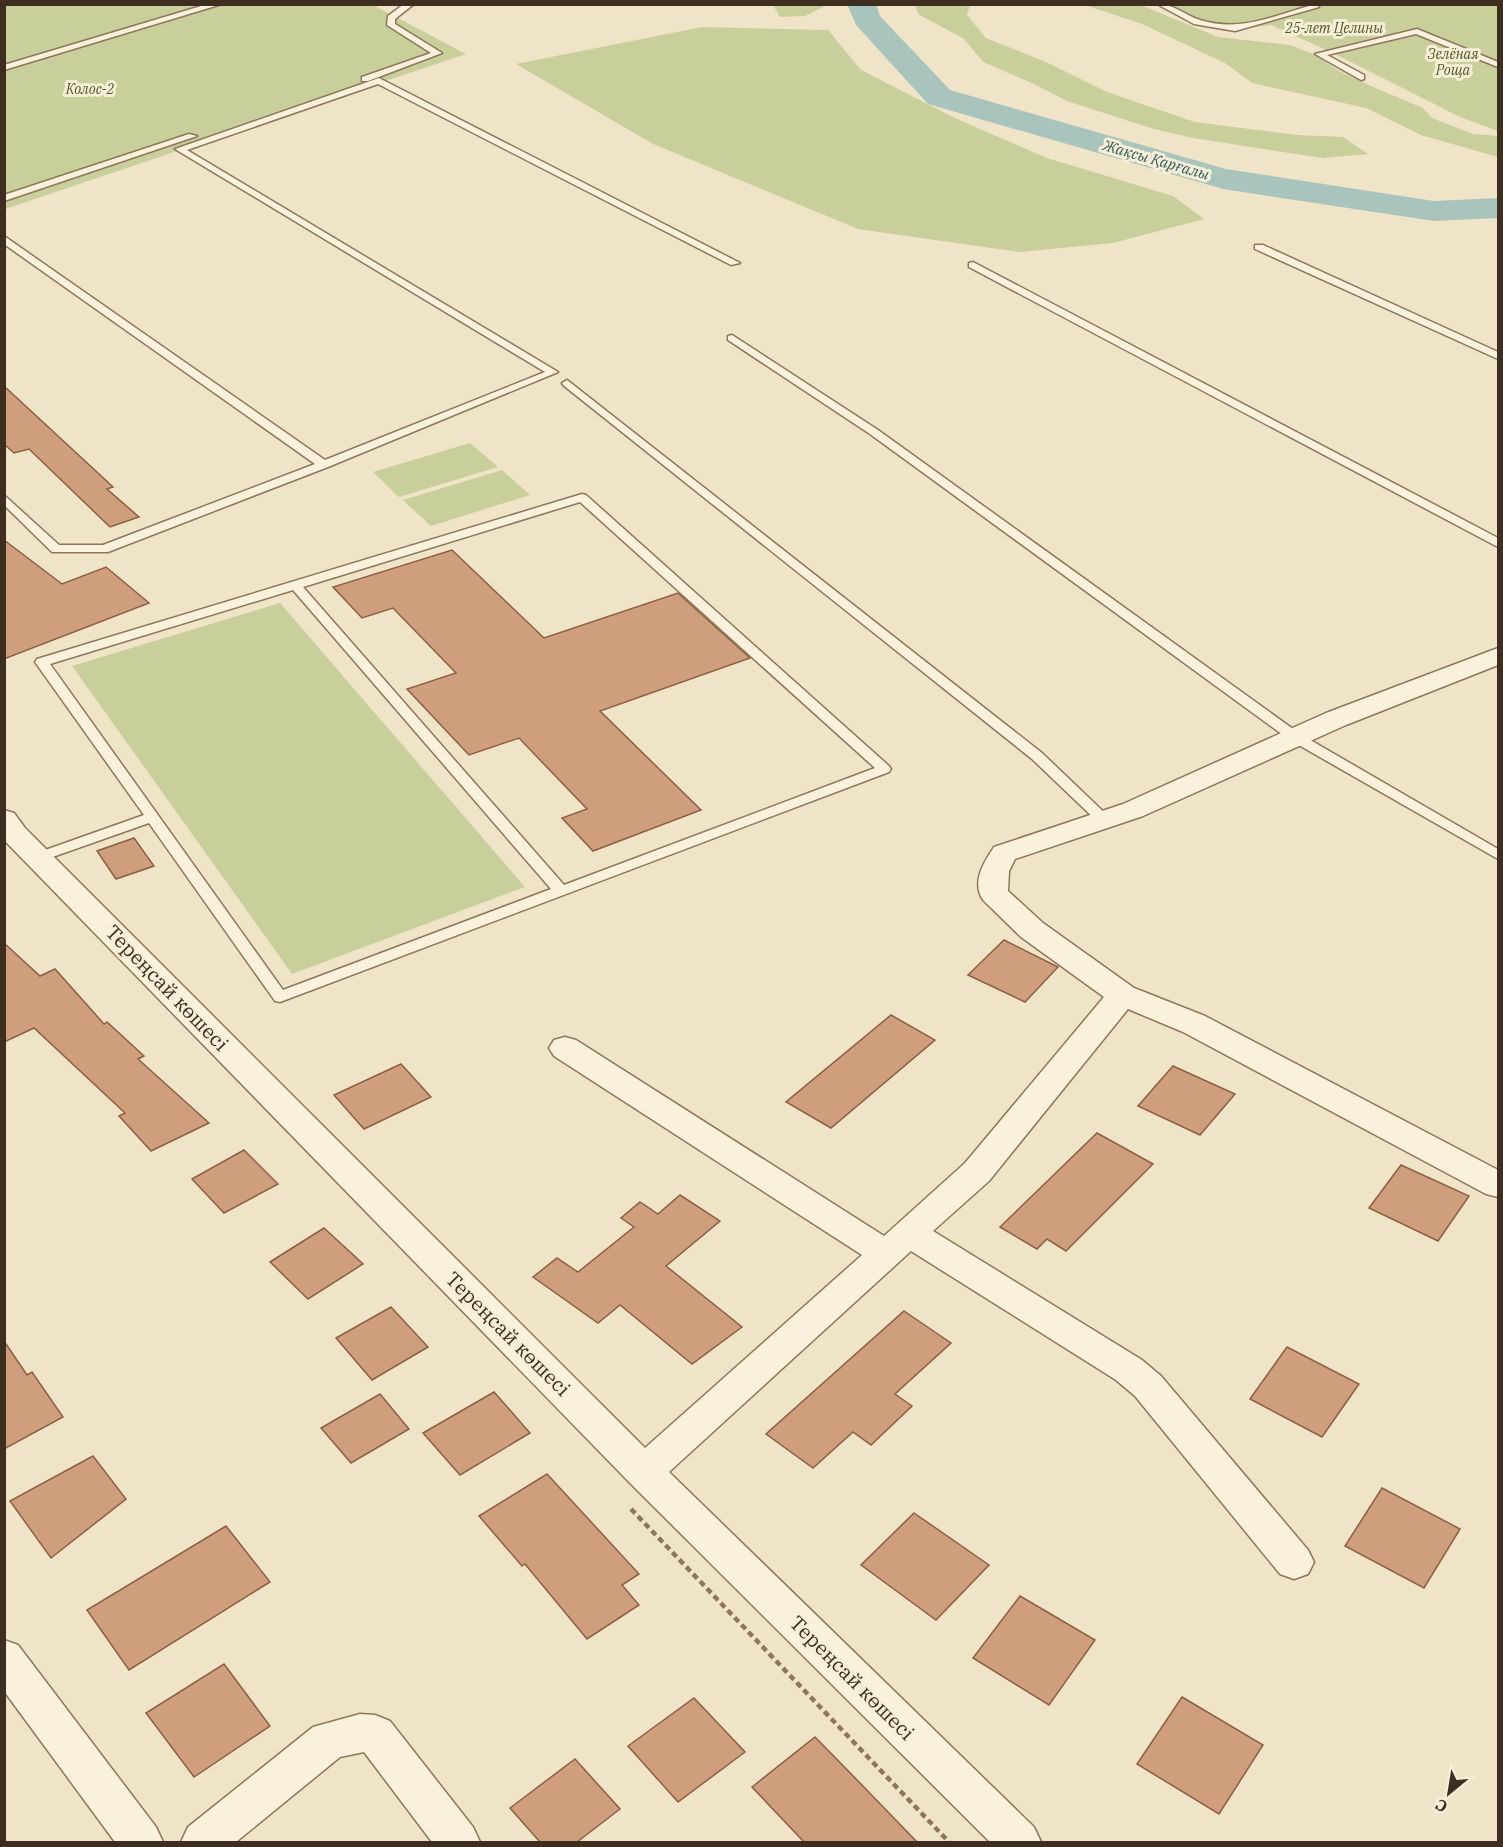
<svg xmlns="http://www.w3.org/2000/svg" width="1503" height="1847" font-family="'IBM Plex Serif',serif">
  <rect width="100%" height="100%" fill="#f0e4c8"/>
  <g fill="#c9cf9b">
    <path d="M4 5H373L466 54 5 209Z"/>
    <path d="M773 5H827L805 16 780 17Z"/>
    <path d="M915 5H970L967 15 986 38 1046 62 1107 92 1195 122 1298 135 1343 137 1368 154 1322 158 1193 138 1154 129 1067 101 1034 84 983 62 964 39 918 14Z"/>
    <path d="M1085 5 1143 6 1218 37 1290 45 1313 54 1339 71 1380 90 1423 108 1432 118 1473 134 1498 136V157L1421 135 1366 108 1252 83 1225 63 1142 24Z"/>
    <path d="M1169 5H1498V131L1460 117 1333 53 1271 25 1224 31Z"/>
    <path d="M702 27 828 30 861 70 955 118 1047 158 1173 196 1204 219 1113 243 1020 252 858 229 653 144 516 64Z"/>
    <path d="M470 443 498 467 399 497 373 472Z"/>
    <path d="M502 470 530 495 431 526 403 500Z"/>
    <path d="M280 603 525 887 292 974 72 666Z"/>
  </g>
  <g fill="none" stroke-linecap="round" stroke-linejoin="round">
    <path fill="#a9c4bc" fill-rule="evenodd" d="M847 4H876L880 16 950 90 1226 169 1434 201 1498 198V218L1434 221 1223 189 928 104 856 25Z"/>
  </g>
  <g fill="#cf9f7d" stroke="#8d5f41" stroke-width="1.5">
    <path d="M4 386 113 487 107 489 139 517 110 527 29 449 14 453 4 444Z"/>
    <path d="M4 540 62 584 106 567 149 603 4 659Z"/>
    <path d="M452 550 544 638 678 593 750 658 600 711 701 810 593 851 562 818 587 809 519 738 469 755 407 689 456 673 393 608 362 618 333 587Z"/>
    <path d="M134 838 154 866 116 879 97 851Z"/>
    <path d="M1004 940 1058 967 1025 1002 968 975Z"/>
    <path d="M4 943 40 976 55 969 104 1024 107 1022 144 1056 138 1059 209 1123 151 1151 119 1116 125 1113 34 1028 4 1042Z"/>
    <path d="M891 1015 935 1040 831 1128 786 1102Z"/>
    <path d="M401 1064 431 1097 364 1129 334 1095Z"/>
    <path d="M1173 1066 1235 1094 1200 1135 1138 1106Z"/>
    <path d="M1097 1133 1153 1164 1066 1251 1047 1239 1037 1249 1000 1227Z"/>
    <path d="M244 1150 278 1184 224 1213 192 1179Z"/>
    <path d="M1401 1165 1469 1196 1438 1241 1369 1208Z"/>
    <path d="M680 1195 720 1221 666 1266 742 1327 692 1364 620 1305 598 1323 533 1277 557 1258 578 1272 634 1227 621 1218 640 1202 658 1214Z"/>
    <path d="M324 1228 363 1264 308 1299 270 1262Z"/>
    <path d="M391 1307 428 1347 372 1380 336 1338Z"/>
    <path d="M904 1311 951 1343 895 1394 912 1406 871 1445 853 1432 813 1468 766 1434Z"/>
    <path d="M4 1341 27 1375 32 1372 63 1417 4 1449Z"/>
    <path d="M1287 1347 1359 1384 1322 1437 1250 1399Z"/>
    <path d="M494 1392 530 1433 460 1475 423 1433Z"/>
    <path d="M380 1394 409 1429 351 1463 321 1428Z"/>
    <path d="M93 1456 126 1499 51 1558 10 1501Z"/>
    <path d="M547 1474 639 1574 622 1585 639 1605 587 1639 525 1564 522 1566 479 1516Z"/>
    <path d="M1382 1488 1460 1529 1424 1588 1345 1546Z"/>
    <path d="M914 1513 989 1565 936 1620 861 1565Z"/>
    <path d="M226 1526 270 1582 129 1670 87 1610Z"/>
    <path d="M1020 1596 1095 1640 1049 1705 973 1658Z"/>
    <path d="M224 1664 270 1726 194 1777 146 1713Z"/>
    <path d="M1182 1697 1263 1745 1219 1814 1137 1764Z"/>
    <path d="M694 1698 745 1752 678 1802 628 1746Z"/>
    <path d="M815 1737 860 1783 917 1842H804L752 1787Z"/>
    <path d="M575 1759 620 1809 577 1842H540L510 1808Z"/>
  </g>
  <g fill="none" stroke-linecap="round" stroke-linejoin="round">
    <g stroke="#8d765c" stroke-width="3">
      <g id="lane">
        <path d="M208 4H222L4 70V65Z"/>
        <path d="M404 4H414L395 19V24L442 53 368 81H362V77L431 53 387 25 388 16Z"/>
        <path d="M1157 4C1174 4 1185 15 1200 20 1239 32 1271 17 1309 6L1307 4H1317L1319 7 1235 31 1194 24Z"/>
        <path d="M1417 29 1498 62V67L1416 34 1327 55 1364 75V79L1361 80 1315 54Z"/>
        <path d="M379 78 740 263 731 265 378 84 187 150 558 372 328 467 108 552H52L4 505V495L59 545H103L315 464 4 244V236L325 460 545 372 175 149Z"/>
        <path d="M189 134 197 136 4 201V195Z"/>
        <path d="M1255 245H1263L1498 352V359L1255 249Z"/>
        <path d="M973 262 1498 538V547L969 267V263Z"/>
        <path d="M732 335 878 430 1300 734 1498 849V859L1290 740 870 434 728 340V336Z"/>
        <path d="M567 380 1042 753 1109 817 1111 820 1109 823H1099L1032 759 563 385 562 383Z"/>
        <path d="M582 494 586 495 889 766 891 769 889 772 280 1002 275 1001 149 823 44 860 39 862 32 857 34 854 144 815 35 662 37 659ZM580 502 875 768 564 885 303 587ZM293 590 551 889 283 990 50 664Z"/>
      </g>
    </g>
    <g stroke="#8d765c" stroke-width="3">
      <g id="street">
        <path d="M1498 648V665L1346 725 1143 816 1015 859 1009 871 1008 891 1043 923 1134 988 1205 1016 1498 1170V1197L1486 1194 1183 1032 1128 1009 989 1181 933 1231 1142 1360 1161 1376 1308 1550 1314 1562 1308 1574 1294 1579 1280 1574 1135 1396 1116 1380 911 1251 669 1472 1034 1827 1041 1842H990L630 1483 4 840V810L14 813 25 828 645 1448 862 1255 554 1056 549 1048 554 1040 565 1037 576 1040 884 1236 965 1163 1104 997 1021 937 983 900C971 882 984 862 994 847L1123 804 1326 713Z"/>
        <path d="M4 1640 18 1645 156 1827 163 1842H115L4 1691Z"/>
        <path d="M360 1714 375 1715 390 1721 473 1827 480 1842H432L364 1752 340 1757 236 1842H181L188 1827 313 1727Z"/>
      </g>
    </g>
    <path stroke="#8d765c" stroke-width="4.5" stroke-dasharray="6 4" stroke-linecap="butt" d="M631 1509 949 1842"/>
    <use href="#lane" fill="#faf1dc" fill-rule="evenodd"/>
    <use href="#street" fill="#faf1dc" fill-rule="evenodd"/>
  </g>
  <g text-anchor="middle" stroke-width="6" stroke-linejoin="round" paint-order="stroke">
    <g font-size="14" font-style="italic" fill="#4d5a26" stroke="#f7eed8">
      <text x="1334" y="33">25-лет Целины</text>
      <text x="1453" y="59">Зелёная<tspan x="1453" dy="16">Роща</tspan></text>
      <text x="90" y="94">Колос-2</text>
    </g>
    <g font-size="15" font-style="italic" fill="#2f5d5a" stroke="#f7eed8">
      <text transform="translate(1156 160) rotate(16)" y="5">Жақсы Қарғалы</text>
    </g>
    <g font-size="20" fill="#3d2e20" stroke="#f7eed8">
      <text transform="translate(167 988) rotate(46)" y="7">Тереңсай көшесі</text>
      <text transform="translate(508 1334) rotate(45)" y="7">Тереңсай көшесі</text>
      <text transform="translate(852 1678) rotate(45)" y="7">Тереңсай көшесі</text>
    </g>
  </g>
  <rect width="1503" height="1847" fill="none" stroke="#3d2e20" stroke-width="12"/>
  <g transform="translate(1449 1793) rotate(210)" stroke="#f7eed8" stroke-width="4.5" paint-order="stroke">
  <path d="M0-4.5L10 22L0 15L-10 22Z" fill="#3d2e20"/>
  <text y="-9" font-size="16" font-weight="bold" text-anchor="middle" fill="#3d2e20">С</text>
  </g>
</svg>
